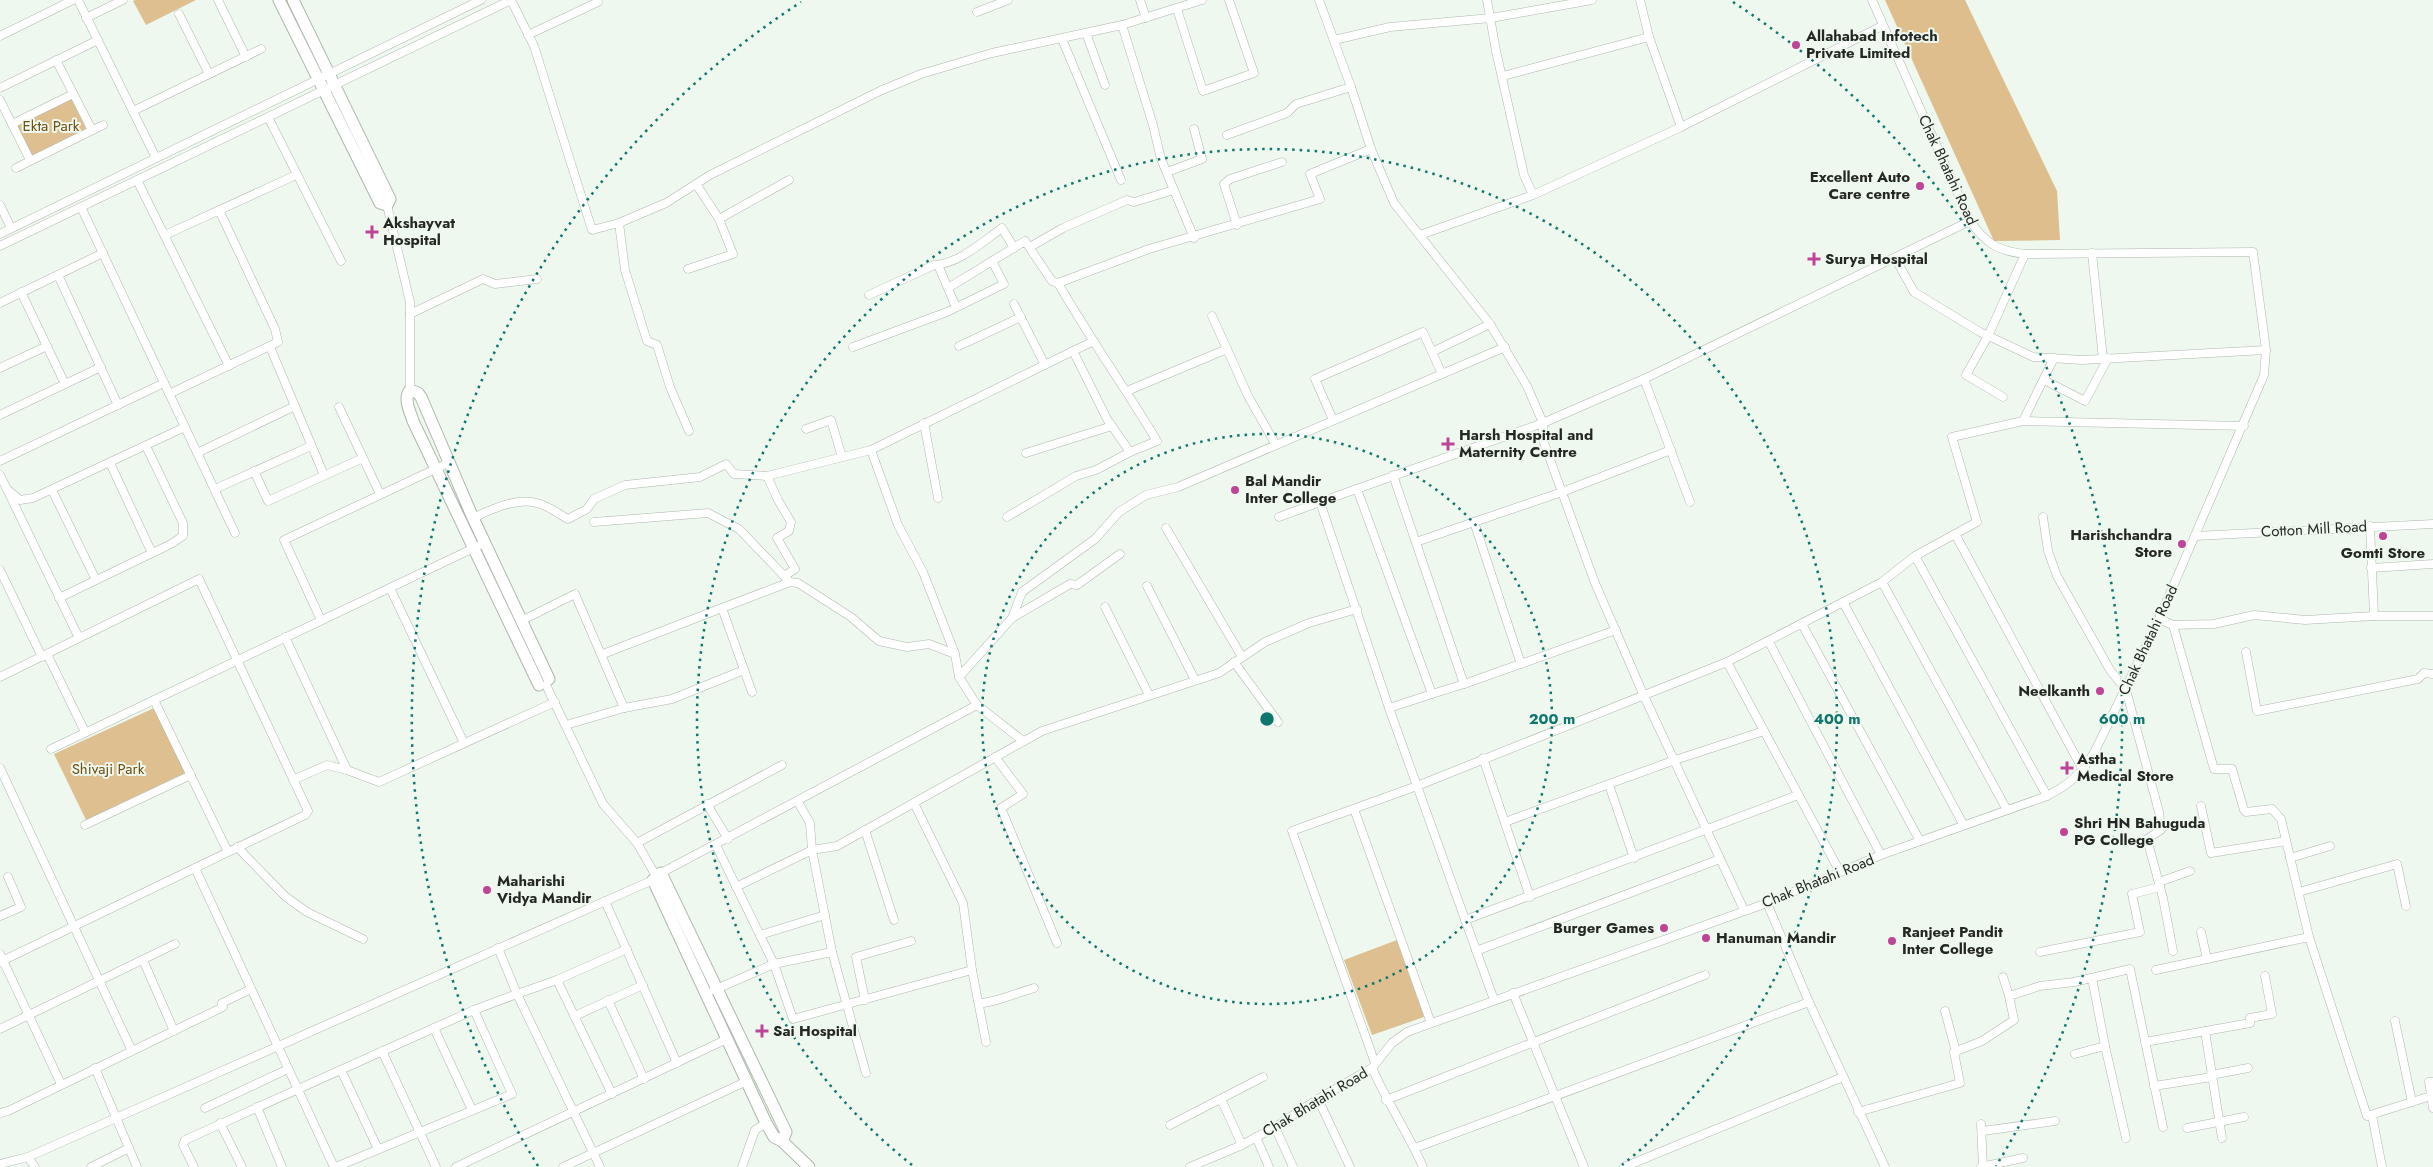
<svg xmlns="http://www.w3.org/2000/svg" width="2433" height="1167" font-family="Jost,sans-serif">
  <rect width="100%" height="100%" fill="#eef8ee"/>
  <g fill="#dec090">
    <path d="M135 0H196L146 25 133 1Z"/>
    <path d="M71 97 86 129 31 156 16 124Z"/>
    <path d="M154 708 185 773 86 820 54 754Z"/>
    <path d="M1397 940 1424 1017 1372 1035 1344 960Z"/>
  </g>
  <path fill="#ddbe8c" d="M1885 0H1965L2057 191 2060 240 1994 241Z"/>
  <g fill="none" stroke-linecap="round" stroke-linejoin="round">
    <g stroke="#aeb7ad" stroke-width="9">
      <g id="street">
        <path d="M78 0 156 158"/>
        <path d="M218 0 246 57"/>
        <path d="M511 0 534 46 592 230 619 223 666 203 710 175 882 90 921 74 992 53 1122 25 1202 0"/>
        <path d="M1140 0 1146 18"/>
        <path d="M1319 0 1351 87 1371 149 1394 203 1490 324 1527 386 1543 423V440L1595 583 1644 696 1744 910"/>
        <path d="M1487 0 1496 51 1524 175 1533 195"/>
        <path d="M1640 0 1649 37 1681 127"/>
        <path d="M1177 9 1203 91 1254 73 1229 0"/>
        <path d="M977 12 1008 0"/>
        <path d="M179 14 209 74"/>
        <path d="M86 18 123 0"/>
        <path d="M1122 25 1153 125 1161 159 1194 238"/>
        <path d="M1086 33 1105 85"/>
        <path d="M528 35 598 2"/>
        <path d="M0 36 73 0"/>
        <path d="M1062 39 1121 180"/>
        <path d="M1334 40 1390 27 1491 18 1592 0"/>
        <path d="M56 60 92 130"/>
        <path d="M1503 76 1649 37"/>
        <path d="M0 88 98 40"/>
        <path d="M0 100 30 160"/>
        <path d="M133 111 261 49"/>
        <path d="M268 117 341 261"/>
        <path d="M12 124 73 94"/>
        <path d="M1227 135 1287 113 1296 104 1351 87"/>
        <path d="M16 168 103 125"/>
        <path d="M1167 172 1202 159 1194 129"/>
        <path d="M137 180 229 366"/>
        <path d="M0 205 11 228"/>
        <path d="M387 205 410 302V390"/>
        <path d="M81 207 235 533"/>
        <path d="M719 219 789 180"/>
        <path d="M619 223 625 270 647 341 657 345 670 387 689 431"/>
        <path d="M1237 225 1224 184 1230 179 1282 162"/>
        <path d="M0 234 481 0"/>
        <path d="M165 235 296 175"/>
        <path d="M1420 235 1533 195 1681 127 1882 26"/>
        <path d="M0 246 511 0"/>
        <path d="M1030 247 1063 228 1127 200 1134 202 1174 190"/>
        <path d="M2092 253 2103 359"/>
        <path d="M1895 258 1914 292 1980 332 2033 357 2082 360 2266 350"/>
        <path d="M938 265 956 307"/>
        <path d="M688 269 733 254 719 219 696 184"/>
        <path d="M58 275 118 405"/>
        <path d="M1058 283 1149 249 1320 199 1310 174 1371 149"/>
        <path d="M948 288 1025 241 1052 281 1058 283C1089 337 1125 388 1157 441L1130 452 1096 470 1076 476 1007 517"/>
        <path d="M21 292 65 384"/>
        <path d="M869 295 934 265C959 264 982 242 1002 228L1014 248"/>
        <path d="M0 303 103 253"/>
        <path d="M1014 304 1045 365"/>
        <path d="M410 314 483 279 495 284 537 279"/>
        <path d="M1212 316 1227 349"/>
        <path d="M1092 342 1073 351 1107 419 1130 452"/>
        <path d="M959 346 1021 317"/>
        <path d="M270 347 324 475"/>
        <path d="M853 347 947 312 1004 284 992 261"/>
        <path d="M1432 352 1442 374"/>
        <path d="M0 368 47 346"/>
        <path d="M1644 379 1690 502"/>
        <path d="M2044 380 2085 401 2108 358"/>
        <path d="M1127 391 1227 349 1248 396 1276 445"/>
        <path d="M169 394 278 342 275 329 219 210"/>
        <path d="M2003 397 1966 375 1988 336 2025 254"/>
        <path d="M339 407 380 494"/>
        <path d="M0 415 101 367"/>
        <path d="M1333 420 1315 379 1423 332 1432 352 1490 324"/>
        <path d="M2023 421 2054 358"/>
        <path d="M924 423 938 498"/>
        <path d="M806 429 831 420 842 457"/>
        <path d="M197 453 295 406"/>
        <path d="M1026 453 1112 426"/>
        <path d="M0 461 164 383"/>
        <path d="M110 463 152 553"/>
        <path d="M254 471 268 501 363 458"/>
        <path d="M0 475 79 638"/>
        <path d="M1393 475 1464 684 1432 694"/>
        <path d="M767 476 778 500 791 522 789 531 777 538 795 569 784 576"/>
        <path d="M7 489 20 500 33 498 185 427"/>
        <path d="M215 489 311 446"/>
        <path d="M1357 489 1432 694 1389 708"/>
        <path d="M52 490 96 580"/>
        <path d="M1279 517 1320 502"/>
        <path d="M2043 517 2048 551 2057 576 2110 670 2126 690 2159 812 2161 830 2147 839 2163 898 2173 951"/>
        <path d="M473 518C492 509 519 496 540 504 550 507 559 514 568 519L587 509 594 499 625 485 700 477 726 464 734 474 767 476 871 450 1073 351"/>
        <path d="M594 522 708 513 739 529 790 582"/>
        <path d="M2370 526 2374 616"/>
        <path d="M1166 528 1242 657"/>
        <path d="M1955 534 1977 522 1952 437 2023 421 2244 426"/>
        <path d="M2195 536 2433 524"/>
        <path d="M1416 542 1474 522"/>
        <path d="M1915 556 2047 796"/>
        <path d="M2371 568 2433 564"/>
        <path d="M0 570 42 657"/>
        <path d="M1882 582 2007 810"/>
        <path d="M1147 586 1195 680"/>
        <path d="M390 588 464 743"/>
        <path d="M59 598 171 544 183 536V523L146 446"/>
        <path d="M1843 602 1963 824"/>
        <path d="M1105 607 1149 695"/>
        <path d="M722 608 790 582 798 583 851 617 879 641 907 647 929 644 955 654"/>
        <path d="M1012 618 1022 592 1095 539 1119 512 1146 495 1178 487 1505 347"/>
        <path d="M2159 619 2173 625 2214 624 2254 615 2305 620 2374 616H2433"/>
        <path d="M321 620 284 540 448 463"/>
        <path d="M521 621 575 594 624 708"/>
        <path d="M1802 624 1920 841"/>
        <path d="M2173 625 2214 769H2232L2244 810 2246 812 2272 809 2281 819 2309 937 2367 1116 2431 1096"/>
        <path d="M285 637 347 770"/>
        <path d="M1769 642 1881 855"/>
        <path d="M2246 652 2257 711 2418 679 2424 673 2433 674"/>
        <path d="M47 654 85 732"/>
        <path d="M603 654 722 608 752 692"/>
        <path d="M1234 662 1278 722"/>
        <path d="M1521 664 1474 522 1562 492 1671 450"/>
        <path d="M0 677 199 579 308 811 305 815 0 962"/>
        <path d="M959 677 1012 618 1070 584 1077 585 1120 554"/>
        <path d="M1464 684 1616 630"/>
        <path d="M546 685 603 804 637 843 656 876"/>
        <path d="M154 700 228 852"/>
        <path d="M977 705 1023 741"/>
        <path d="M566 725 624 708 672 699 744 670"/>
        <path d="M51 749 478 546"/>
        <path d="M995 757 1023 794 1001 808 1057 943"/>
        <path d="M1483 758 1530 897"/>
        <path d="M0 768 132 1051"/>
        <path d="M293 780 327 765 347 770 379 782 555 702"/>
        <path d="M1609 785 1634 858"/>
        <path d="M798 802 810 823 812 850 832 952 866 1073"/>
        <path d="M914 803 963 903 972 970 986 1042"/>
        <path d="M707 804 728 839"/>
        <path d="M2201 806 2211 853 2286 841"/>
        <path d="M1354 809 1431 1023"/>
        <path d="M1505 822 1675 760 1764 731"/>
        <path d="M85 825 191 775"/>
        <path d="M865 830 894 920"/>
        <path d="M637 843 782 765"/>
        <path d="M716 845 774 964 793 1019 972 970"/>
        <path d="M237 847 286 897 307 912 363 939"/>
        <path d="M2290 858 2330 846"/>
        <path d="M195 868 334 1167"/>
        <path d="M1840 872 1727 662 1882 582 1915 556 1955 534 2083 770"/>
        <path d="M2159 882 2190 871"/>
        <path d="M736 887 812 850 837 846 1042 731 1219 673 1265 642 1309 623 1357 609"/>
        <path d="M2299 892 2397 864 2406 906"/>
        <path d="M605 901 677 1063"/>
        <path d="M1767 903 1809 1002 1885 1167"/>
        <path d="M0 916 21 907 8 877"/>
        <path d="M1465 920 1798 795"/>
        <path d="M2201 932 2207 959"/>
        <path d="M760 935 825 915"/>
        <path d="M498 948 517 994 557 980 627 949"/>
        <path d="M1476 951 1720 859"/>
        <path d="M2040 952 2140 932 2132 894 2160 887"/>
        <path d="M0 954 61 1084"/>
        <path d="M143 960 174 1031"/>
        <path d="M2156 970 2309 937"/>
        <path d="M2003 977 2009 996"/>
        <path d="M557 980 612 1094"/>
        <path d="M714 990 774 964 832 952"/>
        <path d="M1513 993 1584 1167"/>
        <path d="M608 1000 644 1079"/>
        <path d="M865 1000 856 957 911 941"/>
        <path d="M1494 1000 1389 708 1320 502 1543 423 1644 379 1970 221"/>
        <path d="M979 1004 997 1000 1034 988"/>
        <path d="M1945 1011 1956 1052"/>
        <path d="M575 1016 643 985"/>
        <path d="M2395 1021 2412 1102"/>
        <path d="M434 1028 472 1110"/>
        <path d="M0 1029 175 944"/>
        <path d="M2205 1031 2222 1138"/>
        <path d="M2145 1042 2250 1023V1018L2272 1014 2265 976"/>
        <path d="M2105 1046 2126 1138"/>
        <path d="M382 1051 436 1167"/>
        <path d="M2075 1054 2105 1046 2092 978"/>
        <path d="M1375 1063 1292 831 1417 786 1727 662"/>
        <path d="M95 1068 137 1167"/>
        <path d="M1372 1068C1387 1102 1408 1133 1423 1167"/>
        <path d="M341 1070 378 1149"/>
        <path d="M2211 1075 2248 1068"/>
        <path d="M2433 1082H2429L2433 1108"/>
        <path d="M2154 1086 2212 1077"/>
        <path d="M1221 1099 1242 1145"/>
        <path d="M1318 1099 1350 1167"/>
        <path d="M1386 1100 1705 975"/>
        <path d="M257 1107 282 1167"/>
        <path d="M205 1108 288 1069"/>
        <path d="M1858 1112 1960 1083 1954 1052 1982 1041 2014 1020 2009 996 2040 986 2074 982 2130 969 2163 1127"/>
        <path d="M0 1113 8 1111 223 1007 222 1003 251 989"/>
        <path d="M2372 1115 2382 1167"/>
        <path d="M220 1123 242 1167"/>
        <path d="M1981 1124 1983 1167"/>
        <path d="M1170 1125 1263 1077"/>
        <path d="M1275 1127 1293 1167"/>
        <path d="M2187 1128 2244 1117"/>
        <path d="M1983 1131 2055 1121"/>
        <path d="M1256 1137 1269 1167"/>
        <path d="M1415 1148 1809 1002"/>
        <path d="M28 1157 35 1167"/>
        <path d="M0 1164 28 1157 653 880 661 873 977 705 959 677 955 654 923 572 898 525 871 450"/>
        <path d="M91 1167 129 1148"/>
        <path d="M194 1167 183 1145 185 1140 474 1010 517 994 600 1167"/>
        <path d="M336 1167 512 1094 474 1010"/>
        <path d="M456 1167 727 1039"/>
        <path d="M563 1167 747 1081"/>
        <path d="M742 1167 755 1130 766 1123"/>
        <path d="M1190 1167 1242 1145 1275 1127 1318 1099 1372 1068 1392 1043 1407 1032 1767 903 1881 855 2047 796C2070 784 2080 775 2094 753L2159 619 2264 375 2266 350 2253 252 2025 254C1998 251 1986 244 1970 221L1872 0"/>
        <path d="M1624 1167 1843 1077"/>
        <path d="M1981 1167 2023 1158"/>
      </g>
    </g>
    <g stroke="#aeb7ad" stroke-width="13">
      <g id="secondary">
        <path d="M279 0 380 203 387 205 390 199 293 0"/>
        <path d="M539 685 413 421C410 411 403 399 410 390L418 393 421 397 473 518 549 679"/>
        <path d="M661 873 786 1132 782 1141"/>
        <path d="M653 880 766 1123 774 1137 782 1141 809 1167"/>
      </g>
    </g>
    <use href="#street" stroke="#fff" stroke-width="8"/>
    <use href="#secondary" stroke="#fff" stroke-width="11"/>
  </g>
  <g fill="none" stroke="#0f766e" stroke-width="2.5" stroke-dasharray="2.5 5">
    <circle cx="1267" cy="719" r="285"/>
    <path d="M912 1165A570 570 0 1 1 1622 1165"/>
    <path d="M538 1166A855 855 0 0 1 801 2M1733 2A855 855 0 0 1 1996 1166"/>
  </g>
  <g fill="#bd4497" stroke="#eef8ee" stroke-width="2">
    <circle cx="1796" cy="45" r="5"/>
    <circle cx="1920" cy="186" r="5"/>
    <path d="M369.5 224.5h5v5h5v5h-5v5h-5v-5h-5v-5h5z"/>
    <path d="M1811.5 251.5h5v5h5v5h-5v5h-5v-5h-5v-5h5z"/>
    <path d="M1445.5 436.5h5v5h5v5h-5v5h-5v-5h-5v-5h5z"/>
    <circle cx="1235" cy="490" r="5"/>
    <circle cx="2383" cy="536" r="5"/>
    <circle cx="2182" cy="544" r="5"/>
    <circle cx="2100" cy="691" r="5"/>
    <path d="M2064.5 760.5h5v5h5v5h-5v5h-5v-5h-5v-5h5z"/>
    <circle cx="2064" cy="832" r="5"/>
    <circle cx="487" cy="890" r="5"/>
    <circle cx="1664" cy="928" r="5"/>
    <circle cx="1706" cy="938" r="5"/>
    <circle cx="1892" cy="941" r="5"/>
    <path d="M759.5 1023.5h5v5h5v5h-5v5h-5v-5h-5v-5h5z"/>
  </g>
  <g text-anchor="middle" stroke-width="4" stroke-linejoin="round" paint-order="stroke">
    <g font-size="15" font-weight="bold" fill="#242724" stroke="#eef8ee" text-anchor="start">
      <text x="1806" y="41">Allahabad Infotech<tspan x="1806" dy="17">Private Limited</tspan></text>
      <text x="1910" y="182" text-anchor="end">Excellent Auto<tspan x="1910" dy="17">Care centre</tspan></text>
      <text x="383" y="228">Akshayvat<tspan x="383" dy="17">Hospital</tspan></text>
      <text x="1825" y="264">Surya Hospital</text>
      <text x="1459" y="440">Harsh Hospital and<tspan x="1459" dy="17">Maternity Centre</tspan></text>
      <text x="1245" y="486">Bal Mandir<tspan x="1245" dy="17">Inter College</tspan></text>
      <text x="2172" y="540" text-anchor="end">Harishchandra<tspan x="2172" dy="17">Store</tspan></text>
      <text x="2383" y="558" text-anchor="middle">Gomti Store</text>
      <text x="2090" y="696" text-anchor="end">Neelkanth</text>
      <text x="2077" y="764">Astha<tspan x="2077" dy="17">Medical Store</tspan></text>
      <text x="2074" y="828">Shri HN Bahuguda<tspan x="2074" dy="17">PG College</tspan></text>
      <text x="497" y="886">Maharishi<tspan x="497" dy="17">Vidya Mandir</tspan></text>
      <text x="1654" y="933" text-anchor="end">Burger Games</text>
      <text x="1902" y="937">Ranjeet Pandit<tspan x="1902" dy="17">Inter College</tspan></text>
      <text x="1716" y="943">Hanuman Mandir</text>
      <text x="773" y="1036">Sai Hospital</text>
    </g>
    <g font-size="15" fill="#6e4f13" stroke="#eef8ee">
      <text x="51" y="131">Ekta Park</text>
      <text x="108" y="774">Shivaji Park</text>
    </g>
    <g font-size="15" fill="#242724" stroke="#eef8ee">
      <text transform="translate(1948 170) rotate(65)" y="5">Chak Bhatahi Road</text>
      <text transform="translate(2314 529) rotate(-3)" y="5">Cotton Mill Road</text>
      <text transform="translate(2148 640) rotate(-65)" y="5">Chak Bhatahi Road</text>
      <text transform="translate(1818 881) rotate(-22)" y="5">Chak Bhatahi Road</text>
      <text transform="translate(1315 1102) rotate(-31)" y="5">Chak Bhatahi Road</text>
    </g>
  </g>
  <circle cx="1267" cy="719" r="8" fill="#0f766e" stroke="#eef8ee" stroke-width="2.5"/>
  <g font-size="15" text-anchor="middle" font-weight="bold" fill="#0f766e" stroke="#eef8ee" stroke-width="4" stroke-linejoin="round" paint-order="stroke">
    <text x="1552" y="724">200 m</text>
    <text x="1837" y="724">400 m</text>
    <text x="2122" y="724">600 m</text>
  </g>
</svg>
